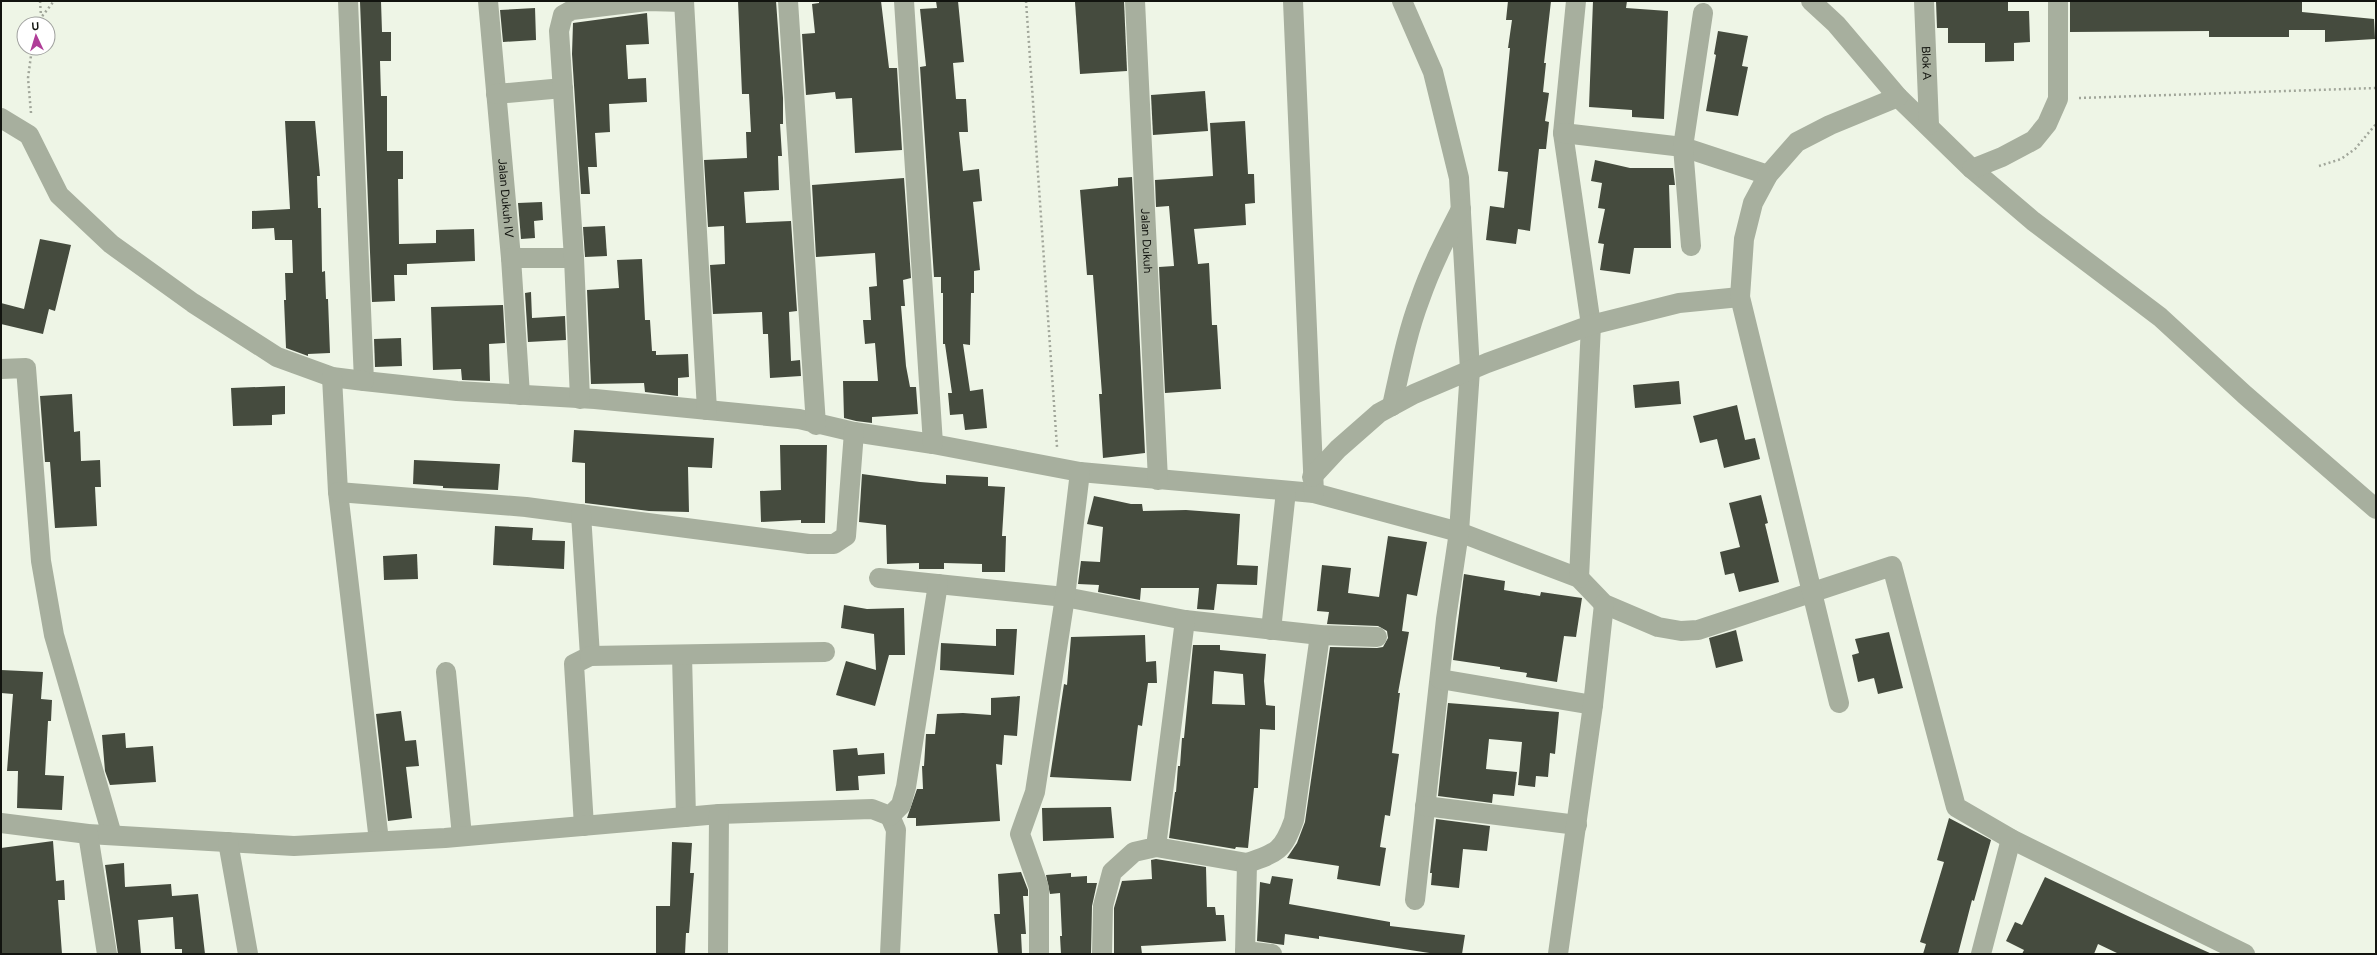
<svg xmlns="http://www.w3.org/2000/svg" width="2377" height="955" font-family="Figtree,sans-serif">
  <rect width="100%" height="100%" fill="#eef5e6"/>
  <g fill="#454b3e" fill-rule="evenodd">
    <path d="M381 1 382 32H391V61H380L381 96H387V151H403V179H398L399 244 436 243V230L474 229 475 261 407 264V275H394L395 301 372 302 360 2Z"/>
    <path d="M738 1H776L783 98V124H780L782 156H778L779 190 744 192 746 223 791 221 797 311 789 312 791 361 800 360 801 376 770 378 768 334H763L762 312 713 314 710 265 725 264 724 226 708 227 704 160 747 158 746 132H751L749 94H742Z"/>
    <path d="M819 1H881L889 68H897L902 150 855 153 852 98 836 99 835 92 806 95 802 34 815 33 812 4 819 3Z"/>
    <path d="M936 1H958L964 62 953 63 956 99H966L968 132H959L963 171 979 169 982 201 973 202 980 270 974 271V293H971L970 345 963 344 970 391 983 389 987 428 965 430 963 414 950 415 948 393H952L945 344H943V293H941V277H934L920 67 926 66 920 9 937 8Z"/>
    <path d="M1093 1H1124L1127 71 1080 74 1075 2Z"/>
    <path d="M1508 1H1551L1544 63H1546L1543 92 1549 93 1545 121 1549 122 1546 149H1539L1530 231 1518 229 1516 244 1486 240 1490 206 1504 208 1508 172 1498 171 1510 48H1508L1512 20H1506Z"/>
    <path d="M1593 1H1627L1626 8 1668 11 1664 119 1632 117V110L1589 107Z"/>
    <path d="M1936 1H2008V11H2029L2030 42 2014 43V61L1985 62V43H1948V28H1937Z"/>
    <path d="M2070 1H2302V12L2374 19 2375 39 2325 42V30H2289V37H2209V31L2070 32Z"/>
    <path d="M535 8 536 40 503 42 500 10Z"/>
    <path d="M647 13 649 44 626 45 628 79 646 78 647 102 609 104 610 132 595 133 597 167H588L590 194H581L572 54 573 23Z"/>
    <path d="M1718 31 1748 36 1742 66 1748 67 1738 116 1706 111 1716 55 1714 54Z"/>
    <path d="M1205 91 1208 131 1153 135 1151 95Z"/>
    <path d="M285 121H315L320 176H317L318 208H321L322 272 325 271 326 299H328L330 353 308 354V356L286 348 284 300H286L285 273H293L292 240H275L274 228 252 229V211L290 209Z"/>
    <path d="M1245 121 1248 174H1254L1255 203 1245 204 1246 225 1194 229 1198 264 1209 263 1212 325H1217L1221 389 1165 393 1159 267 1174 266 1169 206 1156 207 1155 180 1213 176 1210 123Z"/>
    <path d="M1595 160 1630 168H1673L1675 185H1669L1671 248H1634L1630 274 1600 270 1604 244 1598 243 1605 209 1598 208 1602 183 1591 181Z"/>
    <path d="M1132 177 1145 453 1103 458 1099 394H1102L1093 275H1087L1080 190 1118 186V178Z"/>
    <path d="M904 178 911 278 903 280 905 306H901L906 366 910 387H916L918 414 872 417V423L856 421 844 418 843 381H878L875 343 865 344 863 320H871L869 287 877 286 875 253 816 257 812 185Z"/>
    <path d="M542 202 543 220 534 221 535 238 521 239 518 203Z"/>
    <path d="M605 226 607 256 585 257 583 227Z"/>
    <path d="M40 239 71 245 55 311 49 309 43 334 1 324V303L24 309Z"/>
    <path d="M642 259 645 320H650L652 351H656V355L688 354 689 377 678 378V396L645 392 644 383 591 384 587 290 619 288 617 260Z"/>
    <path d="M531 292 532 318 565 316 566 340 528 342 525 293Z"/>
    <path d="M503 305 505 343 489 344 490 381 462 380 461 369 433 370 431 307Z"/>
    <path d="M401 338 402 366 375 367 374 339Z"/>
    <path d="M1679 381 1681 404 1635 408 1633 385Z"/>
    <path d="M285 386V414L272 415V425L233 426 231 388Z"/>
    <path d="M72 394 74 432 80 431 81 461 100 460 101 487H95L97 526 55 528 50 462H45L40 396Z"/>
    <path d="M1737 405 1745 440 1755 438 1760 459 1724 468 1717 439 1700 443 1693 416Z"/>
    <path d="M574 430 714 438 712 468 688 467 689 512 649 511 585 503V463L572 462Z"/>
    <path d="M780 445H827L825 523H801V520L761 522 760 491 781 490Z"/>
    <path d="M414 460 500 464 498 490 443 488V486L413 484Z"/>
    <path d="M862 474 920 482 946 484V475L988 477V486L1005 487 1002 536H1006L1005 572H982V564L944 563V569H919V563L887 564 886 525 859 522Z"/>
    <path d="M1761 495 1768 523 1765 524 1779 582 1739 592 1734 573 1725 575 1720 552 1740 547 1729 503Z"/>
    <path d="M1094 496 1131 504H1142L1143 511 1186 510 1240 514 1237 565 1258 566 1257 585 1217 584 1214 610 1197 609 1199 588H1141L1140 600 1098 592 1099 585 1078 584 1081 561 1100 562 1103 527 1087 524Z"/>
    <path d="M495 526 533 528 532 540 565 541 564 569 493 565Z"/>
    <path d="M1388 536 1427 542 1417 596 1407 594 1402 631 1409 632 1398 693H1400L1392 753 1399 754 1390 816 1385 815 1380 847 1386 848 1380 886 1337 879 1339 866 1287 858 1297 843 1305 822 1330 647 1377 648 1383 647 1388 638 1387 631 1378 626 1327 624 1329 612 1317 611 1322 565 1351 568 1348 593 1379 597Z"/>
    <path d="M417 554 418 579 384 580 383 556Z"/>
    <path d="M1464 574 1505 581 1504 590 1540 596 1541 592 1582 598 1576 637 1564 636 1557 682 1526 677 1527 673 1500 669V667L1453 660Z"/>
    <path d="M844 605 867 609 904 608 905 655H889L875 706 836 695 846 661 876 670 874 634 841 628Z"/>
    <path d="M996 629H1017L1014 675 940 670 941 643 996 646Z"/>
    <path d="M1736 630 1743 661 1716 668 1709 638Z"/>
    <path d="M1889 632 1903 688 1878 694 1874 678 1858 682 1852 655 1859 653 1855 639Z"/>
    <path d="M1145 635 1146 662 1156 661 1157 683H1148L1142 726 1138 725 1131 781 1050 777 1064 684 1067 685 1071 637Z"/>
    <path d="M1193 645H1220V650L1266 654 1264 681 1266 705 1275 706V730L1260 729 1258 788H1254L1248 848 1236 847 1235 849 1169 838 1175 792H1176L1178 766H1180L1182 738H1184ZM1214 671 1243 674 1245 705 1212 704Z"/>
    <path d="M1 670 43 672 41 699 52 700 51 721H48L45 775 64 776 62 810 17 808 18 771H7L13 694 1 693Z"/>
    <path d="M1020 696 1017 736 1004 735 1002 765 996 764 1000 821 916 826V818H907L917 789H923L922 766H924L926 734H935L937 714 963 713 991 715V698Z"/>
    <path d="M1448 703 1559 712 1555 754 1550 753 1548 777 1536 776 1535 787 1518 785 1522 742 1489 739 1486 769 1517 772 1514 796 1493 794 1492 803 1438 796Z"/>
    <path d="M401 711 405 741 416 740 419 766 406 767 412 818 388 821 376 714Z"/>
    <path d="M125 733 126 748 153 746 156 782 110 785 105 771 102 735Z"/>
    <path d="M857 748 858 755 884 753 885 774 858 776 859 790 836 791 833 750Z"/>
    <path d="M1111 807 1114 838 1043 841 1042 808Z"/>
    <path d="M1949 818 1991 840 1974 901 1972 900 1958 954H1923L1926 944 1920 942 1944 862 1937 860Z"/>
    <path d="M1436 819 1490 826 1487 851 1463 849 1459 888 1431 885 1432 873H1430Z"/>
    <path d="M53 841 56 881 64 880 65 900H58L62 954H1V848Z"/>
    <path d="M672 842 692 843 690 873H694L689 933H686L685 954H656V906H670Z"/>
    <path d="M1156 859 1206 867 1207 907H1215L1216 915H1224L1226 941 1141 946 1142 954H1114V908L1122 881 1152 879 1151 860Z"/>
    <path d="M124 863 125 887 171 884 172 896 198 894 205 954H182V949H175L173 917 138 920 141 954H118L105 865Z"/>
    <path d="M1021 872 1028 890V896H1023L1026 934H1021L1022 954H998L994 914H1000L998 874Z"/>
    <path d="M1071 873V877L1087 876V883H1097L1092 906 1091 954H1061L1060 936H1062L1060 893 1050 894 1046 875Z"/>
    <path d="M1272 876 1293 879 1289 904 1390 922V926L1465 935 1462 954H1436L1319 936V939L1285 934 1284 945 1257 941 1260 882 1270 884Z"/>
    <path d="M2045 877 2132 918 2212 954H2119L2098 944 2094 954H2022L2024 950 2006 941 2015 922 2022 925Z"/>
  </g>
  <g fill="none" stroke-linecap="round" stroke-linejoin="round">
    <g stroke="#a1a69a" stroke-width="2.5" stroke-dasharray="2 3" stroke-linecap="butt">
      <path d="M40 1 41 16"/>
      <path d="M1026 1 1057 447"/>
      <path d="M36 24 54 1"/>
      <path d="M2079 98 2376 88"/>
      <path d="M31 113 28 78 32 48"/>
      <path d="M2319 166 2341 159 2355 149 2376 124"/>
    </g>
    <g stroke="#a7af9e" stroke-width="20">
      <path d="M348 1 364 381 457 391 595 399 799 419 854 432 933 444 1080 472 1314 493 1459 532 1579 578 1604 604 1658 627 1681 631 1698 630 1892 566 1956 807 2011 839 2245 954"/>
      <path id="s1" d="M488 1 511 258 520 395"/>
      <path d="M684 1 707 410"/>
      <path d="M788 1 816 425"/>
      <path d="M904 1 933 444"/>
      <path id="s2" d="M1135 1 1158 480"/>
      <path d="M1293 1 1314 493"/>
      <path d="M1402 1 1433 72 1459 178 1470 370 1459 532 1446 619 1415 900"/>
      <path d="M1576 1 1563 133 1591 325 1579 578"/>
      <path d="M1811 1 1836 24 1898 97 1972 169 2033 221 2160 317 2245 395 2376 509"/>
      <path id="s3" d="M1924 1 1929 125"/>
      <path d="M496 94 563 88"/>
      <path d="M1 118 29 135 59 195 111 244 193 303 277 357 332 377 364 381"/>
      <path d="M1563 133 1683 147 1768 175"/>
      <path d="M1972 169 2002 157 2034 140 2047 124 2058 99V1"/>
      <path d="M1691 246 1683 147 1703 13"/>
      <path d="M511 258H574"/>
      <path d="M1 369 26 368 41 561 54 635 112 835"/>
      <path d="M332 377 338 492 379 841"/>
      <path d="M580 399 574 258 559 31 563 15 572 10 647 1 684 2"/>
      <path d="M1392 406C1400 370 1407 333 1420 299 1431 267 1446 238 1461 209"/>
      <path d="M1312 477 1338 449 1379 413 1414 394 1487 363 1591 325 1679 303 1740 297"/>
      <path d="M338 492 526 507 809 544H834L846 536 854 432"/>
      <path d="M581 514 590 656 574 664 584 826"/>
      <path d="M879 578 1065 597 1185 620 1320 635 1377 637"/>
      <path d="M1271 630 1286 491"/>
      <path d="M682 655 686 817"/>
      <path d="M590 656 825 652"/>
      <path d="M446 672 462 836"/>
      <path d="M1440 679 1593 705"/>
      <path d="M1839 703 1740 297 1744 239 1753 203 1768 175 1797 142 1830 125 1898 97"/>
      <path d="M1425 806 1577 825"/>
      <path d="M890 816 896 830 890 954"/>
      <path d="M1 823 88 834 294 846 445 838 719 814 872 809 890 816 901 805 906 787 938 584"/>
      <path d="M88 834 107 954"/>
      <path d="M228 842 248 954"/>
      <path d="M1156 847 1247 863"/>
      <path d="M1245 951 1272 954"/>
      <path d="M718 954 719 814"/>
      <path d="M1039 954V888L1020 834 1035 792 1065 597 1080 472"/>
      <path d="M1102 954 1103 906 1112 872 1134 852 1156 847 1185 620"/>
      <path d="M1245 954 1247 863C1277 853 1283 851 1294 820L1320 635"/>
      <path d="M1558 954 1593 705 1604 604"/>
      <path d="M1981 954 2011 839"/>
    </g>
  </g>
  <g text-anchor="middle" stroke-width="4" stroke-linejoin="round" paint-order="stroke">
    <g font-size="12" fill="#12140f" stroke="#fff">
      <text dy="4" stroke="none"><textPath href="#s3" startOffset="62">Blok A</textPath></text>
      <text dy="4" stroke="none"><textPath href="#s1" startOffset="198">Jalan Dukuh IV</textPath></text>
      <text dy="4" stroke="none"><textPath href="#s2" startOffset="240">Jalan Dukuh</textPath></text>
    </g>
  </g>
  <rect width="2377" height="955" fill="none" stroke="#12140f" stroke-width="4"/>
  <g transform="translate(36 36) rotate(356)"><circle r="19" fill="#ffffff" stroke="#a0a19f"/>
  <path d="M0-3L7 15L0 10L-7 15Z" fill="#b03d98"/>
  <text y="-6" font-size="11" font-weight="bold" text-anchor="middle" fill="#12140f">U</text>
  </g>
</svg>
